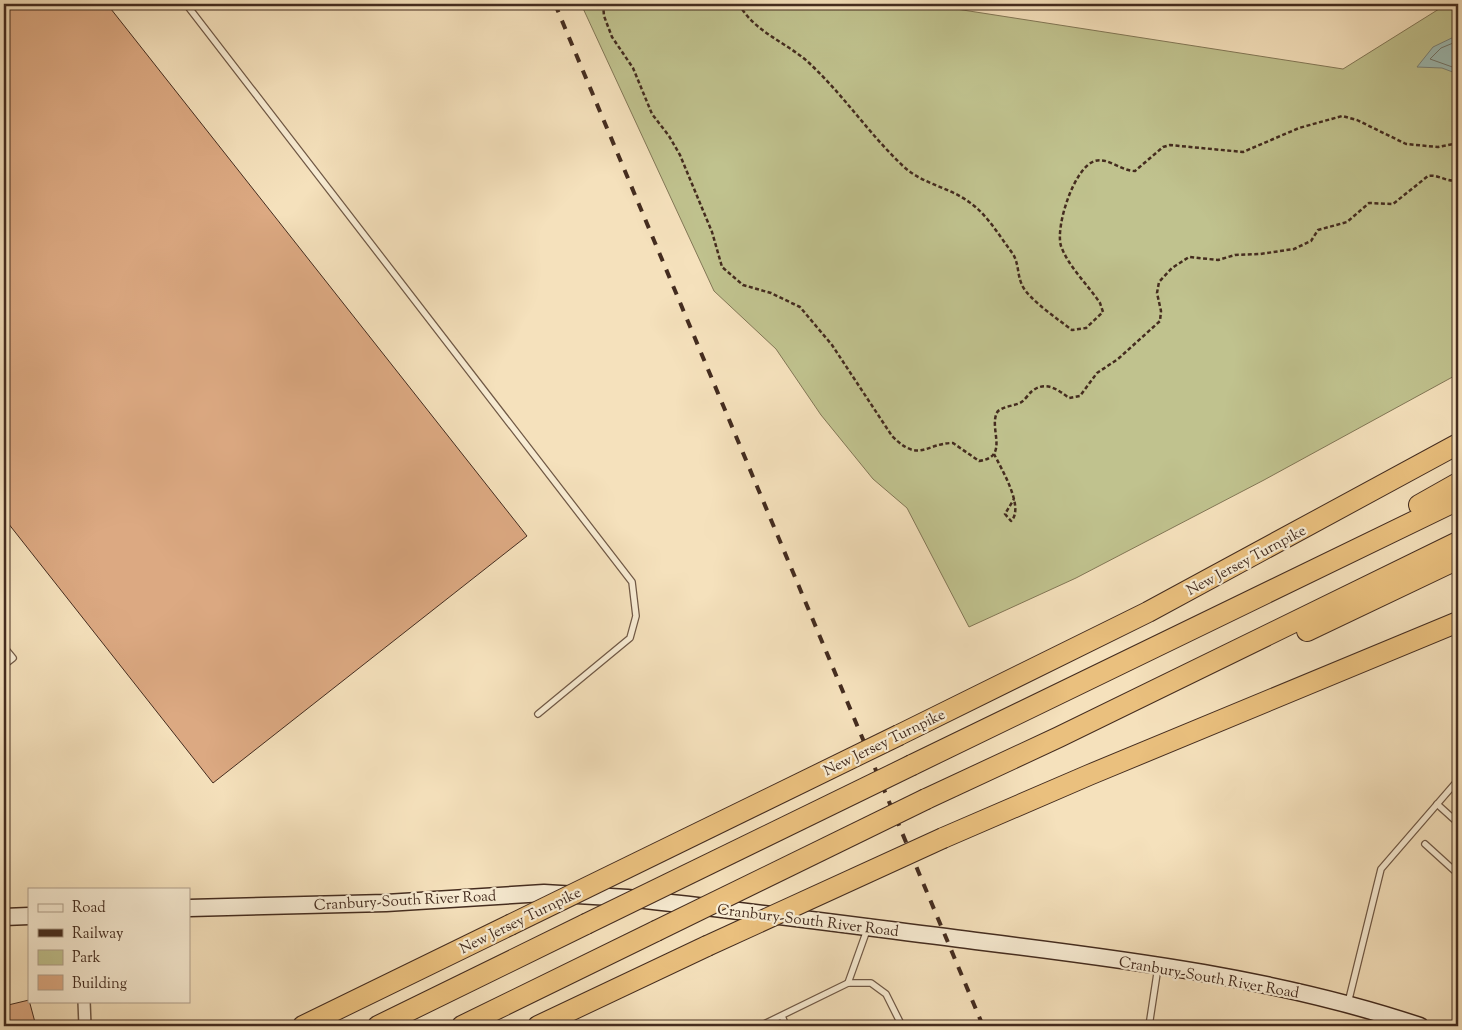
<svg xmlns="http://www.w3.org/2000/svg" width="1462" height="1030" font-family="'Sorts Mill Goudy',serif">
  <rect width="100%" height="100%" fill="#f5e1bc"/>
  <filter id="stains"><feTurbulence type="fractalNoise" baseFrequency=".004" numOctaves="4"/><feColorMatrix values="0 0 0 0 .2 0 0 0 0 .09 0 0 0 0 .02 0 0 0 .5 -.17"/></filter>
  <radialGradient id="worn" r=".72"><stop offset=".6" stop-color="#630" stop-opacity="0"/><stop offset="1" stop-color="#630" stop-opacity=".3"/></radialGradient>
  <path fill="#c0c28e" stroke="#827756" d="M581 4H924L1343 69 1447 4H1458V374L1264 480 1076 578 969 627 907 508 873 479 821 415 776 349 714 291Z"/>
  <path fill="#9dbcb5" stroke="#798279" d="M1458 35V74L1442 68 1417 67 1433 47Z"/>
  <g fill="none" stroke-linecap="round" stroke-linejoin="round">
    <path stroke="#70746a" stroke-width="1" d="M1458 41 1441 48 1430 59 1458 69"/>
  </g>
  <g fill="#dca982" stroke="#442c1f">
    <path d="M4 4H107L527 536 213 783 4 518Z"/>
    <path d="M29 1000 36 1026H4V1006Z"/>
  </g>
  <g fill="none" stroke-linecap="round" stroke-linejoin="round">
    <g stroke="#705946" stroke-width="8">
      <g id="service">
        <path d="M186 4 632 582 636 616 630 638 538 714"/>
        <path d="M4 647 13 658 4 665"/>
        <path d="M1437 804 1458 823"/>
        <path d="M1425 844 1458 874"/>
        <path d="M848 983 867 930"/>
        <path d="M1348 1003 1381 869 1458 780"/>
        <path d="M782 1016 786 1026"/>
        <path d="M760 1026 848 983H871L886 994 902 1026"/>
        <path d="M1149 1026 1158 967"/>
      </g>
    </g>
    <g stroke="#705946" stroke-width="14">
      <path id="minor" d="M84 1001 85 1026"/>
    </g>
    <g stroke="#442c1f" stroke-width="19">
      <g id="secondary">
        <path d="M189 908 386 903 544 893 627 898C747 911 865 927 984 942 1130 960 1280 979 1420 1026"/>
        <path d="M4 917 29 916"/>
      </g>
    </g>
    <g stroke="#442c1f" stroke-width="22">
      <g id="motorway">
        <path d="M1419 505 1458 483"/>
        <path d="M1307 631 1458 559"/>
        <path d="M899 735 1148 612 1458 444"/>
        <path d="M912 765 1458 500"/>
        <path d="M926 799 1059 737 1458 542"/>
        <path d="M943 838 1089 775 1458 622"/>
        <path d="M303 1026 510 925"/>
        <path d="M378 1026 586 924"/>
        <path d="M462 1026 656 931"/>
        <path d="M538 1026 707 946"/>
      </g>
    </g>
    <g stroke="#442c1f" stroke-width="2.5" stroke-dasharray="4 2.5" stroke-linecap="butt">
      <path d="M603 4 604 16 612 37 633 68 652 114 669 136 680 155 712 232 722 267 743 285 771 293 800 307 832 345 892 436C920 464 925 443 953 443L979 461C1011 457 987 427 998 411 1005 406 1013 406 1020 403 1024 401 1028 395 1031 392 1045 380 1057 389 1069 398L1080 396 1097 373 1118 359 1160 321 1161 311 1157 293 1159 282 1172 268 1189 257 1218 260 1235 255 1260 254 1294 249 1311 241 1318 230 1347 222 1369 203 1393 204 1428 176C1439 174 1447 183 1458 180"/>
      <path d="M739 4C754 32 786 42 808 62 843 94 869 134 903 166 922 184 949 187 969 202 987 214 1000 237 1013 254 1019 264 1017 274 1022 285 1028 299 1059 320 1072 330L1086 328 1103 312 1100 303C1088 285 1068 266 1061 246 1055 227 1074 167 1095 161 1108 157 1121 171 1135 171L1163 147 1170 145 1243 152 1299 128 1342 116 1357 120 1406 144 1438 147 1458 143"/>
      <path d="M994 454C1001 468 1025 508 1011 521L1005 514 1014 499"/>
    </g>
    <use href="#service" stroke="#f8ecd3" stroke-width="5.5"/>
    <use href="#minor" stroke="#f8ecd3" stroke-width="11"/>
    <use href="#secondary" stroke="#f8ecd3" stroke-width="16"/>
    <use href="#motorway" stroke="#eac07e" stroke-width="20"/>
    <path stroke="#442c1f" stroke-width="4" stroke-dasharray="9 9" stroke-linecap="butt" d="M555 4 983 1026"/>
    <g stroke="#442c1f" stroke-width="22" stroke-linecap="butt">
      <g id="motorway-bridge">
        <path d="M586 924 912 765"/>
        <path d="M510 925 899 735"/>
        <path d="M656 931 926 799"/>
        <path d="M707 946 943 838"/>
      </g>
    </g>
    <use href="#motorway-bridge" stroke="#eac07e" stroke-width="20"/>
  </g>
  <g text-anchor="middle" stroke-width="4.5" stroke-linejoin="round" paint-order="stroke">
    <g font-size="15" fill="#442c1f" stroke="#f8ecd3">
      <text transform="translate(1246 560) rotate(-28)" y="5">New Jersey Turnpike</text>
      <text transform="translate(884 742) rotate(-26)" y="5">New Jersey Turnpike</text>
      <text transform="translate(405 900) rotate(-3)" y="5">Cranbury-South River Road</text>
      <text transform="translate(520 920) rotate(-26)" y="5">New Jersey Turnpike</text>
      <text transform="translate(808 920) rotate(7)" y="5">Cranbury-South River Road</text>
      <text transform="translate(1209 977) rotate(10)" y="5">Cranbury-South River Road</text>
    </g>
  </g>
  <rect width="1462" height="1030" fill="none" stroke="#f5e1bc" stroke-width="20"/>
  <rect x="5" y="5" width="1452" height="1020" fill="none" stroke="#442c1f" stroke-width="2.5"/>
  <rect x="10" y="10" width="1442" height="1010" fill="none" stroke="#442c1f"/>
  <rect x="28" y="888" width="162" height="115" fill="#f8ecd3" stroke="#b09f8b"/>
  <rect x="38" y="904" width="25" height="8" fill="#f8ecd3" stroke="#b09f8b"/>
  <text x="72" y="912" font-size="15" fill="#442c1f">Road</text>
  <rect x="38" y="929" width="25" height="8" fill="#442c1f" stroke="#b09f8b"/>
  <text x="72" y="938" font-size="15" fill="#442c1f">Railway</text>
  <rect x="38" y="950" width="25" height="15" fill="#c0c28e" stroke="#b09f8b"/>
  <text x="72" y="962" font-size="15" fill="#442c1f">Park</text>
  <rect x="38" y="975" width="25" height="15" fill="#dca982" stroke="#b09f8b"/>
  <text x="72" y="988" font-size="15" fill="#442c1f">Building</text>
  <rect width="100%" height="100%" filter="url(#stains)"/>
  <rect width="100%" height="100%" fill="url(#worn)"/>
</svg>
